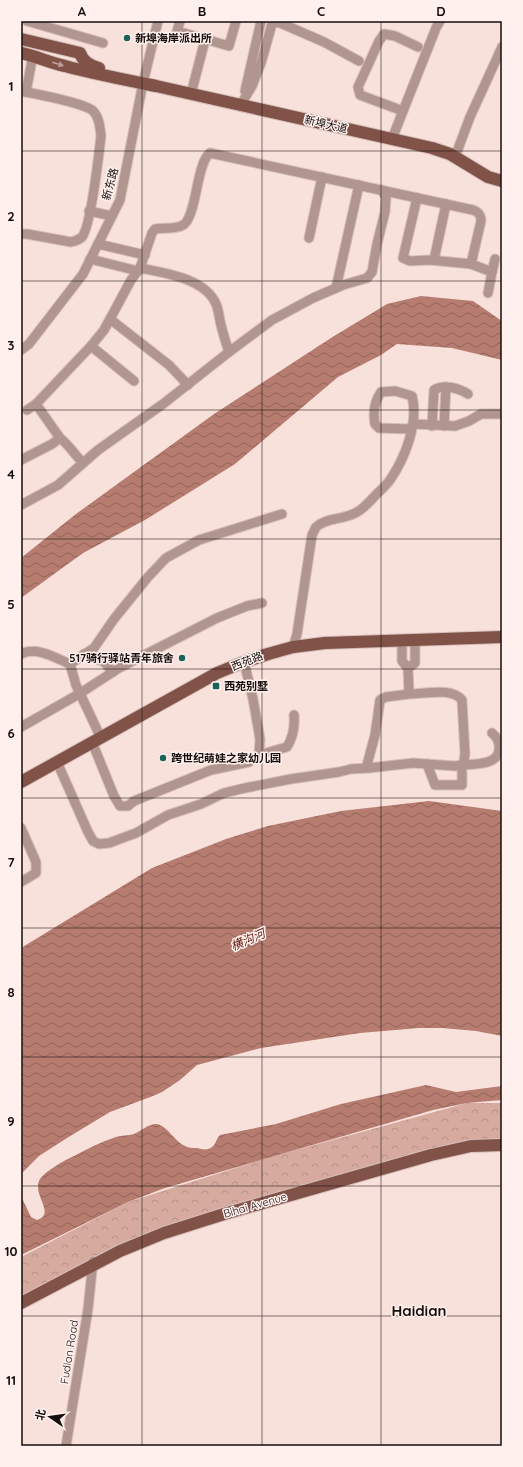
<svg xmlns="http://www.w3.org/2000/svg" width="523" height="1467" font-family="Quicksand,'Noto Sans SC',sans-serif">
  <defs>
    <pattern id="park-crowns" width="20" height="18" patternUnits="userSpaceOnUse"><rect width="20" height="18" fill="#d7aaa0"/><path d="M2 6a3 3 0 1 1 6 0M12 15a3 3 0 1 1 6 0" fill="none" stroke="#b89189"/></pattern>
    <pattern id="water-waves" width="16" height="10" patternUnits="userSpaceOnUse"><rect width="16" height="10" fill="#b67c6f"/><path d="M0 5q4-4 8 0t8 0" fill="none" stroke="#93645a"/></pattern>
  </defs>
  <rect width="100%" height="100%" fill="#f9e1db"/>
  <path fill="url(#park-crowns)" d="M467 1103H502V1142L203 1216 21 1297V1257L128 1202 267 1158Z"/>
  <g fill="url(#water-waves)">
    <path d="M421 296 473 301 502 321V360L452 348 397 344 381 355 338 377 235 464 145 520 83 553 21 598V558L76 514 214 414 331 338 387 304Z"/>
    <path d="M429 801 502 811V1036L476 1031 442 1028H419L360 1033 261 1048 197 1065 180 1080 162 1092 153 1096 110 1112 67 1138 39 1156 21 1174V948L152 868 226 839 268 826 341 811Z"/>
    <path d="M426 1085 456 1092 502 1086V1100L467 1103 433 1110 165 1188 128 1202 21 1255V1196L31 1217 37 1220C56 1214 33 1196 39 1181 43 1172 65 1160 74 1156 87 1149 101 1142 116 1137 121 1135 128 1136 134 1134 141 1131 148 1124 156 1124 167 1125 175 1142 185 1146 188 1148 193 1148 197 1148 202 1149 207 1151 212 1147 216 1144 216 1139 220 1135L276 1124 341 1104Z"/>
  </g>
  <g fill="none" stroke-linecap="round" stroke-linejoin="round">
    <g stroke="#d5bfba" stroke-width="11">
      <g id="minor">
        <path d="M27 21 103 43"/>
        <path d="M180 21 177 31 229 46 236 21"/>
        <path d="M21 91C36 94 80 102 92 110 99 116 100 127 101 136 99 153 91 226 82 237 79 240 75 241 71 242L27 234H21"/>
        <path d="M245 91 261 21"/>
        <path d="M26 92 33 55"/>
        <path d="M191 94 205 40"/>
        <path d="M240 106 252 86 261 63 272 24 278 22 324 42 359 61"/>
        <path d="M403 111 436 28 440 21"/>
        <path d="M392 139 403 111 360 95 358 87 379 41 384 34 395 36 418 47"/>
        <path d="M455 157 470 117 502 47"/>
        <path d="M417 198 403 258 410 261 430 260 471 264 492 272 488 293"/>
        <path d="M89 211 112 216"/>
        <path d="M309 238 322 177"/>
        <path d="M98 244 145 255"/>
        <path d="M90 259 138 271"/>
        <path d="M434 260 446 204"/>
        <path d="M140 268C164 273 205 278 216 304 219 311 219 318 221 325 223 334 226 343 229 352"/>
        <path d="M492 272 495 259"/>
        <path d="M336 288 359 185"/>
        <path d="M110 319 131 280 140 268 152 233 155 229C164 227 175 230 183 225 197 217 196 163 210 153L473 210C479 212 481 215 481 221L471 264"/>
        <path d="M91 346 104 330 110 319 169 365 188 385"/>
        <path d="M21 350 29 344 83 274 120 200 143 83 158 21"/>
        <path d="M27 410 36 404"/>
        <path d="M432 426 434 390C443 384 459 388 468 394"/>
        <path d="M444 426 446 387"/>
        <path d="M60 438 36 404 91 346 134 381"/>
        <path d="M21 460 52 444 60 438C69 445 75 455 83 463"/>
        <path d="M21 505 58 485 98 450 163 404 229 352 272 320 313 298 343 285 367 278 372 272 377 244 385 212 386 198 382 190"/>
        <path d="M402 641V661L408 668"/>
        <path d="M293 647 297 634 312 535C313 533 315 529 316 527 327 517 345 520 357 512 363 509 368 503 373 498 378 492 385 487 390 480 405 458 419 423 412 396L395 391 381 392C374 402 373 413 375 424L379 428 409 429 414 424 455 426 469 421 481 414H502"/>
        <path d="M21 654C37 646 55 658 70 664L76 685 101 738"/>
        <path d="M84 654 104 662 113 672"/>
        <path d="M70 664 94 648 114 619 148 577 166 558 199 540 282 514"/>
        <path d="M409 694 386 697 380 700 375 735 367 765 369 768 413 763 455 766 462 765 464 761 465 754 462 700C452 687 425 694 409 694L408 668 415 663V640"/>
        <path d="M21 727 79 694 119 668 217 618 247 606 262 603"/>
        <path d="M92 742 114 796 120 806H128L134 801 211 770 249 762 259 755 260 739 253 699 244 662"/>
        <path d="M259 755 287 747C293 737 295 726 294 715"/>
        <path d="M57 762 88 832 93 841 99 844 109 843 136 833 168 815 201 804 224 793 245 788 291 779 339 772 351 769 369 768"/>
        <path d="M427 764 435 785H462V765C474 764 498 765 499 750 500 743 497 737 492 733"/>
        <path d="M21 828 36 862V873L21 882"/>
        <path d="M66 1446 88 1309 93 1261"/>
      </g>
    </g>
    <g stroke="#d5bfba" stroke-width="14">
      <g id="major">
        <path d="M21 39 80 53C83 62 90 66 99 68"/>
        <path d="M21 53C36 56 50 63 65 66 95 74 126 80 156 86L432 148 450 154 488 177 502 181"/>
        <path d="M21 782 217 673 244 662 268 654 293 647 325 643 502 637"/>
        <path d="M21 1303 120 1251 164 1233 224 1214 431 1155 471 1146 502 1145"/>
      </g>
    </g>
    <use href="#minor" stroke="#b1958f" stroke-width="9"/>
    <use href="#major" stroke="#805248" stroke-width="12"/>
  </g>
  <defs><path id="oneway-solid" d="M-6-.8H1V-3.2L6.5 0L1 3.2V.8H-6Z"/></defs>
  <use fill="#c0a19a" href="#oneway-solid" transform="translate(58 64) rotate(18)"/>
  <path fill="none" stroke="#150e0c" stroke-width="1" stroke-opacity="0.55" d="M142 21V1446M262 21V1446M381 21V1446M21 151H502M21 281H502M21 410H502M21 539H502M21 669H502M21 798H502M21 928H502M21 1057H502M21 1186H502M21 1316H502"/>
  <g fill="#196258" stroke="#fff0ed" stroke-width="1.5">
    <circle cx="127" cy="38" r="4"/>
    <circle cx="182" cy="658" r="4"/>
    <rect x="212" y="682" width="8" height="8" rx="2"/>
    <circle cx="163" cy="758" r="4"/>
  </g>
  <g text-anchor="middle" stroke-width="3" stroke-linejoin="round" paint-order="stroke">
    <g font-size="11" font-weight="bold" fill="#150e0c" stroke="#fff0ed" text-anchor="start">
      <text x="135" y="42">新埠海岸派出所</text>
      <text x="174" y="662" text-anchor="end">517骑行驿站青年旅舍</text>
      <text x="224" y="690">西苑别墅</text>
      <text x="171" y="762">跨世纪萌娃之家幼儿园</text>
    </g>
    <g font-size="11" fill="#150e0c" stroke="#fff0ed">
      <text transform="translate(326 124) rotate(13)" y="4">新埠大道</text>
      <text transform="translate(110 184) rotate(-75)" y="4">新东路</text>
      <text transform="translate(247 661) rotate(-21)" y="4">西苑路</text>
      <text transform="translate(255 1205) rotate(-16)" y="4">Bihai Avenue</text>
      <text transform="translate(69 1352) rotate(-81)" y="4">Fudian Road</text>
    </g>
    <g font-size="12" font-style="italic" fill="#60180b" stroke="#fff0ed">
      <text transform="translate(248 940) rotate(-23)" y="4">横沟河</text>
    </g>
    <g font-size="15" font-weight="bold" fill="#150e0c" stroke="#fff0ed">
      <text x="419" y="1316">Haidian</text>
    </g>
  </g>
  <rect width="523" height="1467" fill="none" stroke="#fff0ed" stroke-width="44"/>
  <g transform="translate(50 1417) rotate(283)" stroke="#fff0ed" stroke-width="3" paint-order="stroke">
  <path d="M0-3L7 15L0 10L-7 15Z" fill="#150e0c"/>
  <text y="-6" font-size="11" font-weight="bold" text-anchor="middle" fill="#150e0c">北</text>
  </g>
  <rect x="22" y="22" width="479" height="1423" fill="none" stroke="#150e0c" stroke-width="1.5"/>
  <g font-size="13" text-anchor="middle" font-weight="bold" fill="#150e0c">
    <text x="82" y="16">A</text>
    <text x="202" y="16">B</text>
    <text x="321" y="16">C</text>
    <text x="441" y="16">D</text>
    <text x="11" y="91">1</text>
    <text x="11" y="221">2</text>
    <text x="11" y="350">3</text>
    <text x="11" y="479">4</text>
    <text x="11" y="609">5</text>
    <text x="11" y="738">6</text>
    <text x="11" y="867">7</text>
    <text x="11" y="997">8</text>
    <text x="11" y="1126">9</text>
    <text x="11" y="1256">10</text>
    <text x="11" y="1385">11</text>
  </g>
</svg>
